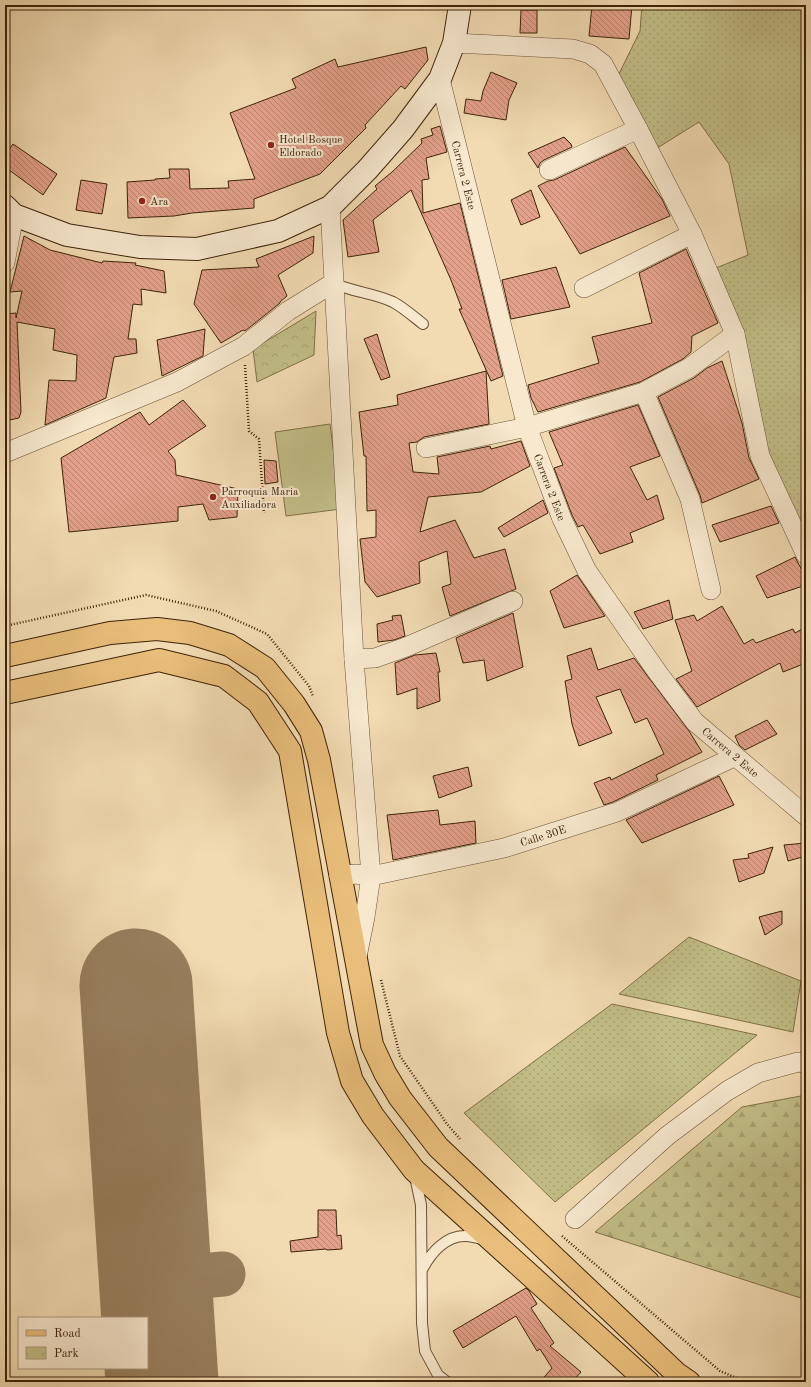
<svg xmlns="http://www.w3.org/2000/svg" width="811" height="1387" font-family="'Old Standard TT',serif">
  <defs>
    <pattern id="grass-dots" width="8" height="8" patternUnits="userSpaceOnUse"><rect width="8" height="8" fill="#c2be87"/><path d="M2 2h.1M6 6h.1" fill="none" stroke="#a8a373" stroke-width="1.8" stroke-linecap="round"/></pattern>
    <pattern id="forest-firs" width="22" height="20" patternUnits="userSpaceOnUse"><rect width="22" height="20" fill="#c2be87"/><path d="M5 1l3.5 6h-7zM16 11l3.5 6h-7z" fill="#a8a373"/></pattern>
    <pattern id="park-crowns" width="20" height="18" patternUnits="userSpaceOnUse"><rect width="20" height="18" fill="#c2be87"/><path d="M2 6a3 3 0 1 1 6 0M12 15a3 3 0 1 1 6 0" fill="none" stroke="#a8a373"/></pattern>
    <pattern id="building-back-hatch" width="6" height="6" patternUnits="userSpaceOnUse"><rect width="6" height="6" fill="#e3a08a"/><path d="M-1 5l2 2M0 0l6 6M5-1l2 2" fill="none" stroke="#b9826f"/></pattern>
  </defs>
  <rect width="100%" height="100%" fill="#f2dbb3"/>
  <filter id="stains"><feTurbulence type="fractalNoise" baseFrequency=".005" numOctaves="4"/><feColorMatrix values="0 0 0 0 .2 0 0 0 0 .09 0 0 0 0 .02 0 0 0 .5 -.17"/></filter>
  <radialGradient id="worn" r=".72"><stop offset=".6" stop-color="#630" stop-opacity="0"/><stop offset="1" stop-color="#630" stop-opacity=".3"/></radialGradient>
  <g fill="url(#grass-dots)" stroke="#807048">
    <path d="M642 5H806V542L770 465 716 268 748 255 729 164 699 122 654 150 616 80 640 31Z"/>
    <path d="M689 937 801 981 793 1032 619 994Z"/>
    <path d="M612 1004 757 1035 555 1202 464 1113Z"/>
  </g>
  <path fill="url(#forest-firs)" stroke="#807048" d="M806 1095V1296L804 1299 595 1232 742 1107Z"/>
  <path fill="url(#park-crowns)" stroke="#807048" d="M316 311 314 355 257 382 253 349Z"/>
  <path fill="#c2be87" stroke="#807048" d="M330 424 341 509 286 516 275 432Z"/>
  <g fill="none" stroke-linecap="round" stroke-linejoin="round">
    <path stroke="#987f5e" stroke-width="45" d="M156 1280 223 1274"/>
    <path stroke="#987f5e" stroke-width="113" d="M136 985 162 1382"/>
  </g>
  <g fill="url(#building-back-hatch)" stroke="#3d2309">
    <path d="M592 5H632L629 39 589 36Z"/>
    <path d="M521 10H537V33H520Z"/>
    <path d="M426 47 428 60 405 89 401 86 365 125 366 128 320 174 254 199V208L192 213 174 216 128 218 127 182 155 180V179L170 178 169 169H189L190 189 229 188 228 181 255 179 230 113 296 88 292 79 335 59 338 67Z"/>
    <path d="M491 72 517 83 509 100 506 120 464 113 466 99 481 101 483 91Z"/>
    <path d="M440 126 447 152 426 158 429 179 422 180 423 213 460 203 503 376 491 381 459 309H462L451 280 411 190 373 220 379 252 348 257 343 220 377 189 375 186 392 172 422 143 421 139 433 135 431 129Z"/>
    <path d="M564 137 571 144 572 147 544 160 540 163 538 168 528 153Z"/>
    <path d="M13 144 57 174 43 195 5 167V155Z"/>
    <path d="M625 147 662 199 670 216 580 254 538 186 548 181 554 180Z"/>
    <path d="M81 180 107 184 102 214 76 210Z"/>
    <path d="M531 190 540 217 521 225 511 200Z"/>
    <path d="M24 236 50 250 102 263 103 261 136 263 135 265 164 271 166 293 141 289 142 305 133 304 128 339H136L137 353 114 357 106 398 45 425 49 380 76 381 77 355 53 350 55 329 17 322 21 412 19 418 5 421V314L16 313V318L22 291 10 292Z"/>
    <path d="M314 236 313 253 278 275 287 296 280 302V303L245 331 243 330 221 343 194 304 202 270 259 267 256 259Z"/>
    <path d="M686 249 718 323 692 336 691 352 683 359 640 382 538 412 531 398 528 385 599 363 592 337 652 323 639 273Z"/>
    <path d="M556 267 570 307 511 319 502 280Z"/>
    <path d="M205 329 203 356 162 376 157 340Z"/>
    <path d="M377 334 390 377 381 380 364 339Z"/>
    <path d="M722 361 742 423 749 458 759 479 702 503 700 495 658 397 694 378 707 368Z"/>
    <path d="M486 371 489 424 424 437 417 442 409 443 413 472 439 474 437 457 490 446 491 449 521 441 530 466 481 492 428 497 420 532 455 520 474 558 505 549 516 589 450 616 442 587 451 584 447 551 419 562 420 583 377 597 365 582 360 539 376 537V510L367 511 366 456H364L359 412 398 405 397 395Z"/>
    <path d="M183 400 206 426 168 451 175 460 176 475 238 489 237 517 209 520 203 504 178 507V521L69 532 61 458 140 412 149 425Z"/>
    <path d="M638 405 660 456 630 467 647 500 657 495 664 519 630 533 633 542 600 554 583 525 578 527 572 515 554 468 563 465 549 432Z"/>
    <path d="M264 460 276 461 278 482 265 484Z"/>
    <path d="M543 500 548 513 504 537 498 528Z"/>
    <path d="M771 506 779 523 720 542 712 525Z"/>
    <path d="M795 557 806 578V585L767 598 756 576Z"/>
    <path d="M577 575 605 616 564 628 550 591Z"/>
    <path d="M669 600 673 619 643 629 634 612Z"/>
    <path d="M722 606 744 644 753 639 756 643 793 629 795 633 806 627V663L783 672 780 663 697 707 676 679 692 671 675 620 694 615 697 621Z"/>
    <path d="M513 613 523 667 487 681 484 660 463 663 456 638Z"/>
    <path d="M401 615 405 636 394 640 378 642 377 624 393 620 392 616Z"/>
    <path d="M591 648 598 670 634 658 689 731 702 752 656 775 658 780 613 802 604 805 594 783 610 777 611 780 664 754 647 718 635 723 620 689 596 697 612 733 579 746 572 724 565 681 572 679 567 656Z"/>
    <path d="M436 653 440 672H438L440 701 417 709V688L397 695 395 663 415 655Z"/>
    <path d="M767 720 777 734 745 750 739 745 735 736Z"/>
    <path d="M468 767 472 786 439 798 433 776Z"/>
    <path d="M719 776 734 805 642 843 626 820Z"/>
    <path d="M438 810 440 825 475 821 476 843 393 860 387 815Z"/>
    <path d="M806 843V856L788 861 784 845Z"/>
    <path d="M773 847 764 873 739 882 733 860 749 858 748 854Z"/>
    <path d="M782 911V924L765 935 759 917Z"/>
    <path d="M318 1210H336L337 1236 341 1235 342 1249 327 1250 326 1249 291 1252 290 1241 318 1237Z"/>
    <path d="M526 1288 529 1291 537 1304 531 1308 554 1343 550 1346 581 1372 572 1382H540L552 1368 540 1349 537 1351 516 1316 463 1348 453 1331Z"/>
  </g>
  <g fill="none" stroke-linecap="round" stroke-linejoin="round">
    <g stroke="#6a5134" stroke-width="12">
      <g id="lane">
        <path d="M333 283C352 292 374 293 393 302 404 308 414 317 423 324"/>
        <path d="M415 1176 421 1205 422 1323 425 1351 438 1375 447 1382"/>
        <path d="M423 1268C431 1253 446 1235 466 1236 472 1236 478 1238 484 1240"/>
      </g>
    </g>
    <g stroke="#6a5134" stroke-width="20">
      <g id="street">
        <path d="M454 43 573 49 590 54 603 64 638 129 692 234 735 334 760 456 806 555"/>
        <path id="s1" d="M440 79 527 427 562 519 587 571 658 673 695 722 806 816"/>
        <path d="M549 170 638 129"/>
        <path d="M330 207 354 659 371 876 365 917 357 957"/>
        <path d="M5 263 14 215"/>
        <path d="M584 288 692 234"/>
        <path d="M644 392 690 499 711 590"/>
        <path d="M426 448 527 427 644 392 689 368 735 334"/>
        <path d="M5 453 177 382 244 346 288 311 333 283"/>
        <path d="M354 659 375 658 406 647 513 601"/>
        <path id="s2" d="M339 876 356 874 371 876 504 848 617 812 734 757"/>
        <path d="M575 1219 667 1136 727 1091 758 1073 798 1062 806 1063"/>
      </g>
    </g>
    <g stroke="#3d2309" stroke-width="24">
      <path id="secondary" d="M5 206 14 215 67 235 140 247 197 249 278 231 330 207 367 170 403 129 440 79 454 43 460 5"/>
    </g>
    <g stroke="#3d2309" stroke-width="24">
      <g id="primary">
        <path d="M5 656 110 633 157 629 190 633 229 645 265 668 294 704 311 731 319 760 372 1045 385 1073 400 1098 438 1147 676 1373 689 1382"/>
        <path d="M5 693 159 660 224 676 258 702 290 751 338 1033 352 1081 373 1116 414 1170 648 1382"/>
      </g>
    </g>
    <g stroke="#3d2309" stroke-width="2.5" stroke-dasharray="1 2" stroke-linecap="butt">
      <path d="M245 365 249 431 259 439 264 513"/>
      <path d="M5 626 146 595 216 611 267 634 309 686 313 696"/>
      <path d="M381 980 400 1056 447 1124 460 1139"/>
      <path d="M562 1236 720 1371 746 1382"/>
      <path d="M794 1382 806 1379"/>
    </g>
    <use href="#lane" stroke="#f7e8ce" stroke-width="10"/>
    <use href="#street" stroke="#f7e8ce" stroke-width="19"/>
    <use href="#secondary" stroke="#f7e8ce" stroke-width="22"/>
    <use href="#primary" stroke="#e9be7a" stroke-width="22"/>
  </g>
  <g fill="#8f2418" stroke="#f7e8ce" stroke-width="1.5">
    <circle cx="271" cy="145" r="4"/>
    <circle cx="142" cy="201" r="4"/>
    <circle cx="213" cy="497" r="4"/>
  </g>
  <g text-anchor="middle" stroke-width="4" stroke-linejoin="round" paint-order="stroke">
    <g font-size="11" fill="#3d2309" stroke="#f7e8ce" text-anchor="start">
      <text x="279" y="143">Hotel Bosque<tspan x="279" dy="13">Eldorado</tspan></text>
      <text x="150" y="205">Ara</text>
      <text x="221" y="495">Parroquia Maria<tspan x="221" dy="13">Auxiliadora</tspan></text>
    </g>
    <g font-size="11" fill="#3d2309" stroke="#f7e8ce">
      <text dy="4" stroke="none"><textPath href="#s1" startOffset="99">Carrera 2 Este</textPath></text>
      <text dy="4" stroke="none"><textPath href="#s1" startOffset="423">Carrera 2 Este</textPath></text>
      <text dy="4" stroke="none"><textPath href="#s1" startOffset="747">Carrera 2 Este</textPath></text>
      <text dy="4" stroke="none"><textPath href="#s2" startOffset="209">Calle 30E</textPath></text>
    </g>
  </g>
  <rect width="811" height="1387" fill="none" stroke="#f2dbb3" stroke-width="20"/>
  <rect x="6" y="6" width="799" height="1375" fill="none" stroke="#3d2309" stroke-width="2"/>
  <rect x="10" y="10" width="791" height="1367" fill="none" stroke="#3d2309"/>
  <rect x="18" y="1317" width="130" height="52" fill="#f7e8ce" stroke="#ad997f"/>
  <rect x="26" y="1330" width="20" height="6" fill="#e9be7a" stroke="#ad997f"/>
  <text x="54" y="1337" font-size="12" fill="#3d2309">Road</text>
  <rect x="26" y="1347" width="20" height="12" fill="url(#park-crowns)" stroke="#ad997f"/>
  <text x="54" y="1357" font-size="12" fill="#3d2309">Park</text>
  <rect width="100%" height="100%" filter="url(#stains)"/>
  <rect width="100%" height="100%" fill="url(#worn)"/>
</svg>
